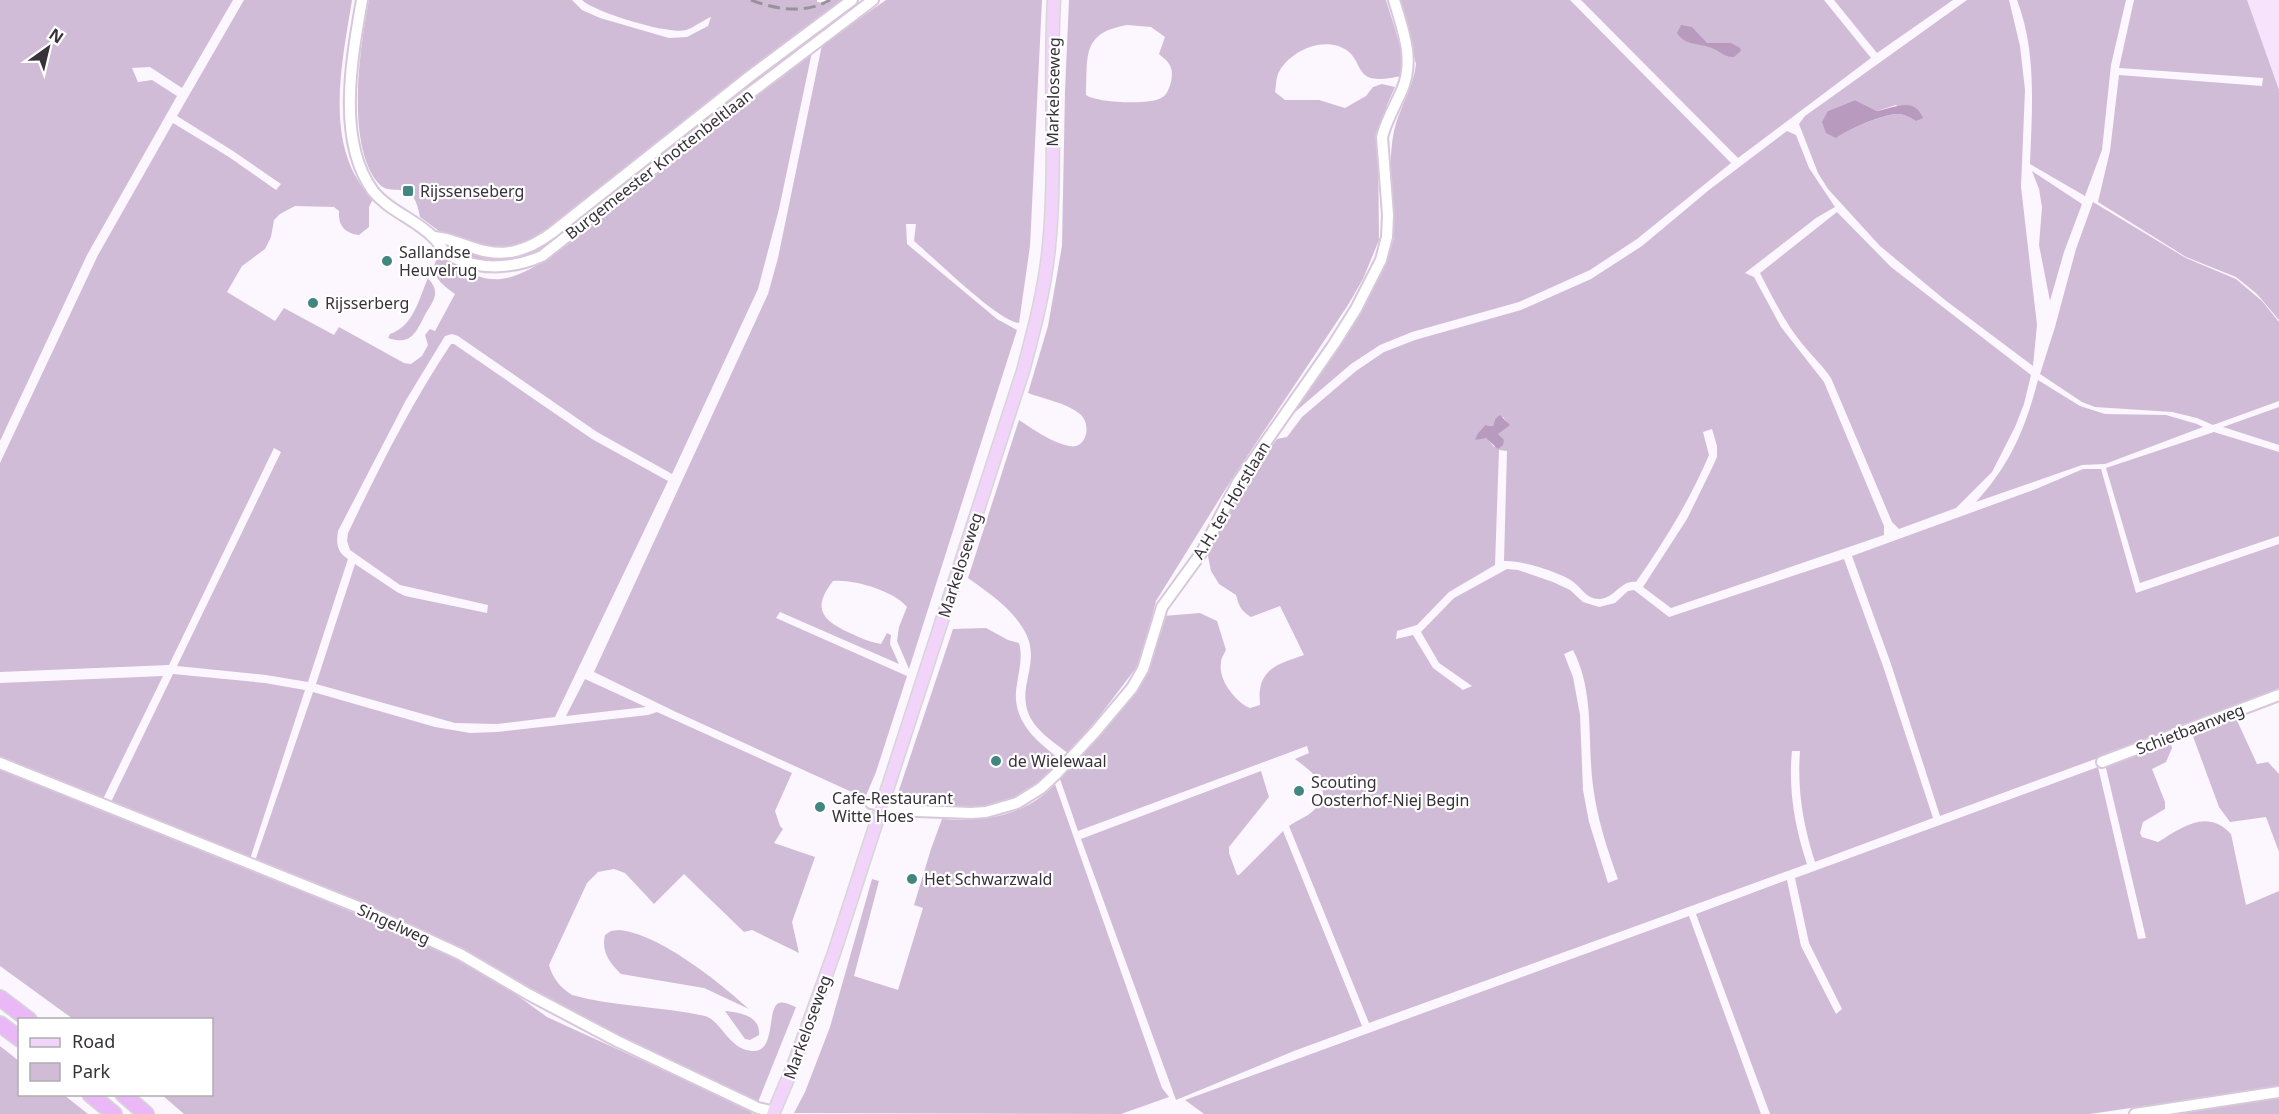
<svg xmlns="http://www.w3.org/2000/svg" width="2279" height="1114" font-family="'Noto Sans',sans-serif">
  <rect width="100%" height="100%" fill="#fcf6fe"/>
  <path fill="#f8e3fd" d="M2236 0H2279V113Z"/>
  <g fill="#d1bcd7" fill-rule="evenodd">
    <path d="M0 0H233L182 88 150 67 132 68 138 82 152 80 177 96 87 255 0 441Z"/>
    <path d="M244 0H352C342 63 322 149 373 199L369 207V227L359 235C344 233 338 225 339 211L334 207 295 206 280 214 274 220 271 237 265 249 242 266 227 292 275 321 284 308 334 335 339 327 404 363 411 364 422 356 428 345 425 335 430 329 435 331 455 294C440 283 426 273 440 253 458 267 476 281 501 279 536 276 597 221 626 198 688 149 748 98 812 52L779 209 758 289 672 474 597 432 458 336 452 334 445 336 406 400 338 531C336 544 337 552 348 559L308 682 266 675 177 666 281 452 274 448 169 665 0 672V463L98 255 173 123 229 157 276 190 281 184 233 151 177 116Z"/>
    <path d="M369 0H572L582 10 600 18 669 38 687 37 708 26 711 17C703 20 695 27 686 30 669 35 594 12 582 0H817V2L827 4 828 0H842L530 244 506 251 458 239 439 231 420 217C413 175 394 199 379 184 345 146 360 46 369 0Z"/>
    <path d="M886 0H1042L1030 246 1019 323C999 322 933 257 914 241L916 224H906L907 244 997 319 1017 330 909 669 897 641 899 627 907 607C894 591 854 579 833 581 812 608 821 620 850 633 860 638 870 642 881 644L887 633 891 635 890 644 899 664 780 612 776 618 907 676 876 772 865 798 676 712 594 672 768 294 778 258 822 45Z"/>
    <path d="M1069 0H1386C1391 18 1408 60 1401 76 1391 78 1378 81 1368 77 1358 72 1358 59 1349 52 1327 34 1289 50 1278 74 1276 79 1276 87 1275 92L1285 100H1319L1345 108 1366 96 1373 87 1382 84 1395 87 1387 105 1378 143 1379 240 1363 279 1348 305 1230 482 1156 601 1144 648 1136 668 1098 718 1068 753C1041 733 1019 719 1027 682 1030 666 1034 652 1027 636 1016 611 989 593 968 578L1019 420C1034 430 1051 442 1069 446 1087 450 1092 424 1080 414 1067 403 1044 399 1028 393L1048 326 1062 246 1065 91ZM1127 25 1151 27 1165 37 1159 54C1162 57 1167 60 1169 64 1173 69 1172 77 1171 82 1169 89 1167 95 1161 98 1149 105 1097 103 1086 95 1088 56 1081 33 1127 25Z"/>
    <path d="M1399 0H1570L1731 163 1637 239 1590 270 1519 302 1412 332 1380 345 1351 364 1295 412 1372 291 1386 264 1394 238C1393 204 1387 165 1394 131 1399 108 1414 87 1416 64Z"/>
    <path d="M1581 0H1824L1871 58 1738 158Z"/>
    <path d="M1834 0H1953L1877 53Z"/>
    <path d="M1967 0H2009L2020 46 2025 90 2021 187 2037 325 2033 366 1945 300 1880 246 1828 189 1818 173 1799 124 1805 116 1840 91ZM1855 100 1877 111 1896 105 1916 121C1911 118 1905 114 1898 114 1886 113 1847 130 1836 137L1828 111Z"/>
    <path d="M2017 0H2126L2111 65 2102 150 2085 196 2030 164C2032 109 2037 52 2017 0Z"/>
    <path d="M2134 0H2247L2279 90V320L2257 294 2236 277 2186 257 2098 202 2110 151 2119 75 2262 86 2263 78 2119 68Z"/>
    <path d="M1787 131 1796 135 1809 168 1835 207 1816 218 1745 273 1754 277 1781 327 1824 382 1884 526V535L1671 608 1643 587 1687 519 1713 466 1717 457V446L1712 429 1703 432 1709 455C1690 500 1664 542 1636 582 1620 580 1615 599 1599 599 1586 599 1581 587 1572 581 1559 572 1521 560 1504 561L1507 451 1499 450 1495 565 1449 592 1417 625 1397 631 1396 639 1413 635 1433 668 1463 690 1472 686 1439 663 1421 632 1454 598 1507 569 1518 570 1553 582 1570 590 1583 602 1599 607 1615 603 1628 591 1634 590 1669 617 1844 559 1883 666 1933 818 1815 862C1803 826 1797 788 1800 751H1792C1788 789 1795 828 1807 864L1369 1023 1289 826C1297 820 1307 817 1313 811 1337 789 1312 772 1295 759L1309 753 1307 746 1078 831 1060 779 1136 687 1163 616 1200 613 1217 621 1226 650C1224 654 1221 658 1221 663 1218 680 1236 702 1250 708L1260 705C1260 700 1259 695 1260 690 1263 666 1285 662 1304 655L1280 606 1251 617C1241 611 1239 606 1236 595L1219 584 1211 571 1207 551 1242 484 1277 439 1287 437 1302 417 1356 371 1384 352 1415 340 1521 310 1591 279 1642 246 1709 190ZM1503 417 1507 422 1498 434 1499 436 1494 447 1488 439 1478 433 1485 425 1493 426 1495 419ZM1573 650C1595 693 1587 739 1593 786 1597 818 1607 849 1618 879L1608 883 1589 822 1583 790 1580 715 1573 677 1564 654Z"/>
    <path d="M2032 171 2082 204 2064 252 2050 301 2039 245 2042 207 2039 189Z"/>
    <path d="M620 182 626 188 528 260 496 263 470 259 446 250 444 242 513 255Z"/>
    <path d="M2093 202 2186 258 2236 279 2262 301 2279 322V401L2213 425 2197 418 2172 412 2095 407 2082 402 2040 374 2055 327 2076 249Z"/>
    <path d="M1837 212 1891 267 2031 375 2024 404 2015 427 1992 472 1956 508 1899 529 1892 522 1831 378C1823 366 1813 357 1804 346 1786 325 1773 298 1760 273Z"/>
    <path d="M428 278C432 283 436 288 435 295 434 301 429 308 426 313 416 332 412 346 388 338L390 334C414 326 419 298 428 278Z"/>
    <path d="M451 344H454L592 439 668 481 555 717 497 724 455 723 316 684 355 564 397 592 405 596 487 613 488 605 400 585 350 550 347 541 348 533C379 468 411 404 451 344Z"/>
    <path d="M2038 380 2080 406 2105 414 2166 415 2197 424 2203 427 2105 464 2082 465 1976 502C2011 463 2025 429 2038 380Z"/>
    <path d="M2279 407V445L2223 427Z"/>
    <path d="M2214 432 2279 452V536L2140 583 2106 468Z"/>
    <path d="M2083 469H2101L2136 593 2279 544V688L2139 743 1940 816 1891 664 1852 556 2036 489Z"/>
    <path d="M986 628 1008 640 1019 643C1023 657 1019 670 1017 684 1010 720 1036 741 1061 760 1048 774 1036 787 1020 797 987 817 931 805 897 796L953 629Z"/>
    <path d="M173 674 265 683 305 690 250 859 111 802Z"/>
    <path d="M163 676 103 799 0 759V683Z"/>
    <path d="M585 679 646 707 566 716Z"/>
    <path d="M313 692 435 727 470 733 497 732 648 715 657 712 792 773 775 811 780 826 783 829 774 843 815 857 792 922 799 953 752 930 744 932 684 874 654 904 625 873 614 869 598 872 587 883 549 965C553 979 560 987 572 995 615 1007 661 1006 705 1016 722 1021 728 1049 752 1051 777 1053 766 1008 779 1003 784 1001 791 1005 796 1007L758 1102 598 1028 546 1001 508 975 462 948 255 861Z"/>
    <path d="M2234 714 2257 764 2268 762 2279 774V852L2266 817 2230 822 2219 807 2191 731Z"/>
    <path d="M2170 739 2172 748 2166 762 2152 769 2165 802V809L2143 822 2140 833 2142 837 2158 842C2182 828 2206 808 2231 834L2246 905 2279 891V1086L2090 1114H1770L1696 914 1787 880 1801 946 1836 1014 1842 1009 1809 943 1795 878 2098 767 2138 939 2146 938 2105 764Z"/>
    <path d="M0 769 173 837 457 956 485 972 547 1017 746 1108 753 1114H184L162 1095 212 1094V1020L73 1019 0 966Z"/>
    <path d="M1261 771 1269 797 1229 847V853L1237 875H1239L1283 831 1362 1026 1294 1051 1176 1100 1081 839Z"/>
    <path d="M1055 784 1157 1074 1162 1088 1169 1097 1121 1114 794 1113 805 1092 830 1027 872 879 879 881 854 976 898 990 923 908 914 905 931 849 942 819C983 822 1026 816 1055 784Z"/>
    <path d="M1689 916 1761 1114H1204L1185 1100Z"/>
    <path d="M619 930C660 934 719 982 749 1009L704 988 621 974C610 963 601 952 605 935L611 931Z"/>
    <path d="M725 1011C739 1012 761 1016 759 1035L750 1040 745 1039Z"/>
    <path d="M0 1046 19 1061 20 1094 64 1095 88 1114H0Z"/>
    <path d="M2279 1095V1114H2145Z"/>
  </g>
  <g fill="#b89abf">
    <path d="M1681 25 1692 27 1707 43H1731L1740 48 1741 51 1734 57C1724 57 1721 52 1712 48 1700 43 1685 46 1677 33Z"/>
    <path d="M1855 100 1877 111C1895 108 1914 96 1923 118L1916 121C1911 118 1905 114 1898 114 1886 113 1846 130 1836 138L1826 133 1822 122 1828 111Z"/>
    <path d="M1500 415 1510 425 1498 434 1504 440 1503 445 1498 449 1486 438 1475 440 1478 433 1485 425 1493 426 1495 419Z"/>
  </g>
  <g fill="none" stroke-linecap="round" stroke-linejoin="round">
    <g stroke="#d7c7da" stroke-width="14">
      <g id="minor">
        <path d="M362 0C352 57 336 141 373 191 389 211 417 220 434 238 439 242 441 249 445 252 473 272 513 269 542 256L746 96 873 0"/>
        <path d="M434 237C449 238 460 244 474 248 504 259 529 250 553 232L749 77 852 0"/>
        <path d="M2102 762 2279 695"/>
        <path d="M0 763 358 907 460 954 528 994 617 1041 758 1108 774 1112"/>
        <path d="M871 803 917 811 971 813 986 812 1017 803 1041 788 1056 774 1095 732 1132 688 1143 669 1162 607 1202 552 1238 482 1334 344 1356 309 1381 260 1387 237 1388 215 1382 137C1386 121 1395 106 1402 90 1415 60 1403 30 1394 0"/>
        <path d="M2135 1114 2279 1092"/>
      </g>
    </g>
    <g stroke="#d7d6d7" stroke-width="15">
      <path id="major" d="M773 1114 792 1069 834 953 1023 371C1034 330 1045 289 1049 246 1057 164 1049 82 1054 0"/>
    </g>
    <g stroke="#d7d6d7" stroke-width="18">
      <g id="highway">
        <path d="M0 998 29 1020"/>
        <path d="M0 1024 20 1039"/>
        <path d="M90 1094 114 1114"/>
        <path d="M123 1094 146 1114"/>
      </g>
    </g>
    <use href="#minor" stroke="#fff" stroke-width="10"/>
    <use href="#major" stroke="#f2d4fa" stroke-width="12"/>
    <use href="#highway" stroke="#eab8f6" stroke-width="15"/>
    <path stroke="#98929a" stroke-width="3" stroke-dasharray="12 6" stroke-linecap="butt" d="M751 0C777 10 805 14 830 0"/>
  </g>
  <g fill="#41877f" stroke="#fff" stroke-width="2">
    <rect x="402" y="185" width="12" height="12" rx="3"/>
    <circle cx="387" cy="261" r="6"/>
    <circle cx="313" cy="303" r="6"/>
    <circle cx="996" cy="761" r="6"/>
    <circle cx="1299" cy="791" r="6"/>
    <circle cx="820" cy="807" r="6"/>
    <circle cx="912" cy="879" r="6"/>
  </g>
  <g text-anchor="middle" stroke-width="4.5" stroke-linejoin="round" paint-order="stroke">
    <g font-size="16" fill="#373139" stroke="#fff">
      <text transform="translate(1053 92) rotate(-89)" y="6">Markeloseweg</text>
      <text transform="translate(659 164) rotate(-38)" y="6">Burgemeester Knottenbeltlaan</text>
      <text transform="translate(1231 500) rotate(-59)" y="6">A.H. ter Horstlaan</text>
      <text transform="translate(960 565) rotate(-72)" y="6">Markeloseweg</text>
      <text transform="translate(2190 729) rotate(-21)" y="6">Schietbaanweg</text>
      <text transform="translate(394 924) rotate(24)" y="6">Singelweg</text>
      <text transform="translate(807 1027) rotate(-70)" y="6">Markeloseweg</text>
    </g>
    <g font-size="16" fill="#373139" stroke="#fff" text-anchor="start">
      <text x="420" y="197">Rijssenseberg</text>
      <text x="399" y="258">Sallandse<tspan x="399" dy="18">Heuvelrug</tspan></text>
      <text x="325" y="309">Rijsserberg</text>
      <text x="1008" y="767">de Wielewaal</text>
      <text x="1311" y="788">Scouting<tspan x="1311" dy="18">Oosterhof-Niej Begin</tspan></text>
      <text x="832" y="804">Cafe-Restaurant<tspan x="832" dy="18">Witte Hoes</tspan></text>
      <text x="924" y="885">Het Schwarzwald</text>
    </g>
  </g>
  <rect x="18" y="1018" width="195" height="78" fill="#ffffff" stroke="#afadb0" stroke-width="1.5"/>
  <rect x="30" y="1038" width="30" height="9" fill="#f2d4fa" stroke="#afadb0" stroke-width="1.5"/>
  <text x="72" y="1048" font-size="18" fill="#373139">Road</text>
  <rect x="30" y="1063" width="30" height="18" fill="#d1bcd7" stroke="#afadb0" stroke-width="1.5"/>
  <text x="72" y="1078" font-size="18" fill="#373139">Park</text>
  <g transform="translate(48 48) rotate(34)" stroke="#ffffff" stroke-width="4.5" paint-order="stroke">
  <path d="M0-4.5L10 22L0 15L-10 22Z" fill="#373139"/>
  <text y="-9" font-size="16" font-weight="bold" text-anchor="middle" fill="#373139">N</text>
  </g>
</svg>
